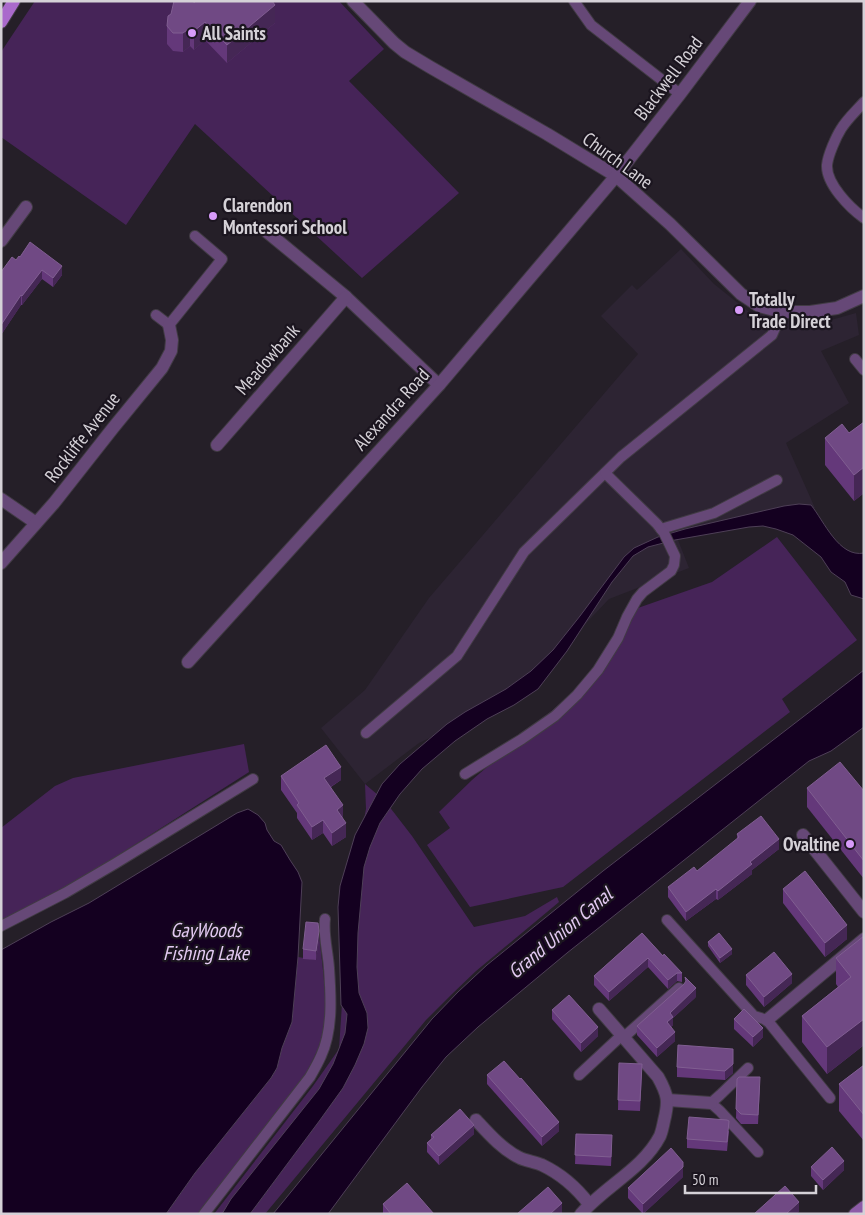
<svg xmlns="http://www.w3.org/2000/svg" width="865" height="1215" font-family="'PT Sans Narrow',sans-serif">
  <rect width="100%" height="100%" fill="#251f28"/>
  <path fill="#2d2433" d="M681 249 714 284 749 312 807 322 831 320 856 313 859 335 821 351 849 403 786 443 815 508 678 540 689 568 609 599 517 696 419 743 365 784 321 728 365 690 429 598 638 354 601 316 632 285 637 290Z"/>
  <g fill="#462458">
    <path d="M35 1H339L384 49 349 81 459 193 362 278 195 124 126 225 1 137V52Z"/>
    <path d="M777 537 857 640 782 699 790 712 563 887 470 907 427 845 450 828 439 812 472 780 592 676 635 609 712 582Z"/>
    <path d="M244 744 249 772 114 858 62 889 1 921V828L55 786 73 778Z"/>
    <path d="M365 784 385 801 412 836 474 927 525 916 557 897 559 902 476 971 452 994 426 1020 265 1214H214L313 1086 339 1049 349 898 366 809Z"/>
    <path d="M319 933C322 964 328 1000 324 1031 322 1044 312 1061 306 1074L200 1214H166L195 1173 271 1078 277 1068 282 1048 292 1022 298 957 316 960Z"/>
  </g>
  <g fill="#140020" stroke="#4e3f57">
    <path d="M799 504 811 505C824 521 839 558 864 553V599L851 595 845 582 831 572 821 557 793 535 776 529 763 526 749 527 675 540 648 547 633 556 612 582 567 651 538 689 514 705 487 719 455 741 422 769 400 794 380 823 370 847 364 867 358 933 357 967 359 993 367 1013 368 1028 364 1044 355 1065 343 1088 320 1120 250 1214H222L231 1199 319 1089 333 1064 345 1033 347 1014 341 1005 338 907 340 886 355 835 382 784 400 764 447 724 465 712 506 689 531 671 553 650 580 616 624 557 634 548 658 537 685 529 784 506Z"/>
    <path d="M864 670V727L831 751 809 761 567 953 478 1027 446 1057 422 1087 328 1214H273L432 1019 458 992 487 965 603 871Z"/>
    <path d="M248 809 258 815 265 823 267 830 274 841 281 845 290 860 298 872 302 882 298 957 292 1022 282 1048 277 1068 271 1078 195 1173 166 1214H1V950L51 922 89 903 237 813Z"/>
  </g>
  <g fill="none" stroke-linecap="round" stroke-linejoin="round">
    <g stroke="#413b44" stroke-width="12">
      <g id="lane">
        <path d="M574 1 591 25 680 94"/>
        <path d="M864 102C856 111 847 119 841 129 836 137 828 155 827 165 826 184 850 208 864 218"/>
        <path d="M156 315 169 325 222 259 195 236"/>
        <path d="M855 359 864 370"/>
        <path d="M661 529 714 513 777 480"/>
        <path d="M366 733 457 656 524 552 621 457 772 335 782 312"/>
        <path d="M465 774 522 739 555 716 577 695 598 670 618 638 627 617 637 599 643 592 671 571 674 565 675 556 664 533 657 524 605 473"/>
        <path d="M667 920 754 1016 767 1020 830 1098"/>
        <path d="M1 926 65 893 116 863 253 779"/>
        <path d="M624 1037 679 988"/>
        <path d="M748 1068 720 1095 711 1103 720 1111 758 1152"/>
        <path d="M579 1075 622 1035"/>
        <path d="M204 1214 310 1077C314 1070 318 1063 321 1056 333 1030 331 997 329 968 328 952 323 935 325 919"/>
      </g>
    </g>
    <g stroke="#413b44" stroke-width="14">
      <g id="street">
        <path d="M353 1 394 43 405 52 430 67 547 134 616 176 670 224 741 294 759 306 782 312H810L837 308 864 296"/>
        <path d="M266 231 346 297 439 385"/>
        <path d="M1 241 26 207"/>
        <path d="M217 445 346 297"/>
        <path d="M1 499 36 523"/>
        <path d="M1 563 54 503 113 428 162 368 171 351 172 340 169 325"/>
        <path d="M188 662 439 385 616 176 680 94 750 1"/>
        <path d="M803 835 864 912"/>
        <path d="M767 1020 864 939"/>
        <path d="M668 1100 711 1103"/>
        <path d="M476 1120C489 1134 502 1149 520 1158 527 1161 535 1162 542 1165 561 1174 576 1187 589 1204"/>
        <path d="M581 1214C605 1186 643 1169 660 1136 662 1131 663 1126 664 1121 669 1101 668 1095 658 1077L599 1009"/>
      </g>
    </g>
    <g stroke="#413b44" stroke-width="14">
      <path id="secondary" d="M855 1214 864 1207"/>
    </g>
    <g stroke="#413b44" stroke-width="14">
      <path id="primary" d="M1 22 14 1"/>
    </g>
    <use href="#lane" stroke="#664877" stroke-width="10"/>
    <use href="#street" stroke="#664877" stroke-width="12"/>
    <use href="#secondary" stroke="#8c5ba7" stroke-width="12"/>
    <use href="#primary" stroke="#aa6acc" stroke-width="12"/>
  </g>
  <g fill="#64387a">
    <path d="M194 3 275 23 227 63 205 40 194 50 190 46 183 52 173 51 167 44V26Z"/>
    <path d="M20 257 62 275 53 287 42 279 22 305H21L1 335V272Z"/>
    <path d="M864 422V493L854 501 825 465V438L849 433Z"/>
    <path d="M281 776 341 780 331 787 343 819 346 837 332 846 323 833 312 840 297 818V813L281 790Z"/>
    <path d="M807 788 864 791V879L807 807Z"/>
    <path d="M737 834 779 849 752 870V874L718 900 716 899 686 921 668 897V887L697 871 737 840Z"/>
    <path d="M783 889 847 939 825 957 783 903Z"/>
    <path d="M642 933 663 956 682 973V982L677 981 668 989 648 967 609 1001 594 985V976Z"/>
    <path d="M864 936V1045L827 1074 802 1042V1016L838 987 836 984V958Z"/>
    <path d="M319 940 316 960 303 959V949Z"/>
    <path d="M708 942 732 954 720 963 708 946Z"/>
    <path d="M746 975 792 983 764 1007 746 985Z"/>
    <path d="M696 997 673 1018V1025L671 1027 675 1041 657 1057 637 1035V1026Z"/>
    <path d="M552 1010 598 1036 581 1052 552 1019Z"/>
    <path d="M734 1019 763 1037 753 1047 734 1029Z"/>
    <path d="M733 1058V1073L725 1080 677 1077V1067Z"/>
    <path d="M619 1063 642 1073 640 1111 618 1110Z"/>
    <path d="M864 1065V1141L839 1111V1084Z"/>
    <path d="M487 1075 520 1079 559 1131 542 1146 487 1084Z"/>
    <path d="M737 1079 760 1087 758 1124H741L736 1118Z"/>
    <path d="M729 1131 727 1151 687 1148V1139Z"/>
    <path d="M474 1134 439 1165 427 1152V1143L431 1139V1135Z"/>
    <path d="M576 1134 612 1145 611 1166 575 1164Z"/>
    <path d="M811 1167 844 1170 823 1190 811 1176Z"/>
    <path d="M683 1177 643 1214 628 1198V1188Z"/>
    <path d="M383 1204 434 1214H383Z"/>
  </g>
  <g fill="#452755">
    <path d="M275 5V23L227 63V45Z"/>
    <path d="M205 22V40L194 50V31Z"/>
    <path d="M190 28V46L183 52V33Z"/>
    <path d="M62 266V275L53 287V278Z"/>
    <path d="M42 270V279L22 305V296Z"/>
    <path d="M21 295V305L1 335V325Z"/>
    <path d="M864 467V493L854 501V475Z"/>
    <path d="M341 767V780L324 791V778Z"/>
    <path d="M343 805V819L337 823V810Z"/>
    <path d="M323 820V833L312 840V827Z"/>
    <path d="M346 823V837L332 846V833Z"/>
    <path d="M779 839V849L752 870V874L718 900V891L750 862Z"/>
    <path d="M716 889V899L686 921V912Z"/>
    <path d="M847 925V939L825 957V943Z"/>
    <path d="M319 931V940L316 960V951Z"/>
    <path d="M732 949V954L720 963V958Z"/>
    <path d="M648 958V967L609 1001V992Z"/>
    <path d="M677 973V981L668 989V980Z"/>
    <path d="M792 974V983L764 1007V997Z"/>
    <path d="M696 988V997L673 1018V1025L667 1031V1022L670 1013Z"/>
    <path d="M864 1019V1045L827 1074V1047Z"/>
    <path d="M598 1027V1036L581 1052V1043Z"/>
    <path d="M763 1028V1037L753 1047V1037Z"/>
    <path d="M675 1032V1041L657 1057V1048Z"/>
    <path d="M733 1049V1073L725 1080V1071Z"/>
    <path d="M559 1122V1131L542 1146V1137Z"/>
    <path d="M474 1125V1134L439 1165V1156Z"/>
    <path d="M844 1161V1170L823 1190V1180Z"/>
    <path d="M683 1167V1177L643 1214V1204Z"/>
    <path d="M799 1202V1212L796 1214H786Z"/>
    <path d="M562 1203V1213L561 1214H550Z"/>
  </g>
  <g fill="#704984" stroke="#805e91">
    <path d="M174 1H193L194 3 196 1H272L275 5 227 45 205 22 194 31 190 28 183 33H173L167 26 168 16 171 14Z"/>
    <path d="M30 242 62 266 53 278 42 270 22 296 21 295 1 325V272L12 257 16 260 19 256 20 257Z"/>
    <path d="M864 422V467L854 475 825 438 842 424 849 433Z"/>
    <path d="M326 745 341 767 324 778 343 805 337 810 346 823 332 833 323 820 312 827 297 805 299 803 281 776Z"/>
    <path d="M840 762 864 791V861L807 788Z"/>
    <path d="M761 816 779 839 750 862 752 864 718 891 716 889 686 912 668 887 694 867 697 871 739 837 737 834Z"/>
    <path d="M805 871 847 925 825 943 783 889Z"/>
    <path d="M306 922 318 923 319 931 316 951 303 949Z"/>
    <path d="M642 933 663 956 664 954 682 973H677L668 980 648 958 609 992 594 976Z"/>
    <path d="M719 933 732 949 720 958 708 942Z"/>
    <path d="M864 936V1019L827 1047 802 1016 851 977 836 958Z"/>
    <path d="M774 952 792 974 764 997 746 975Z"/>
    <path d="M685 977 696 988 670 1013 673 1017 667 1022 675 1032 657 1048 637 1026 684 984 686 981Z"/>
    <path d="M569 995 598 1027 581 1043 552 1010Z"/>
    <path d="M744 1009 763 1028 753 1037 734 1019Z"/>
    <path d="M678 1045 733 1049V1064L725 1071 677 1067Z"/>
    <path d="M504 1061 520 1079 521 1078 559 1122 542 1137 487 1075Z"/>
    <path d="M619 1063 642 1064 640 1101 618 1100Z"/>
    <path d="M864 1065V1115L839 1084Z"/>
    <path d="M739 1077H760L758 1115 741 1114 736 1109 737 1079Z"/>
    <path d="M460 1109 474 1125 439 1156 427 1143 434 1137 431 1135Z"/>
    <path d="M689 1117 727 1120 729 1121 727 1142 687 1139Z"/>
    <path d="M576 1134 612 1135 611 1157 575 1155Z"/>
    <path d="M832 1147 844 1161 823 1180 811 1167Z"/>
    <path d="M671 1148 683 1162V1167L643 1204 628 1188Z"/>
    <path d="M407 1183 434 1214H391L383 1204Z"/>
    <path d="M785 1186 799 1202 786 1214H754Z"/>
    <path d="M548 1187 562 1203 550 1214H517Z"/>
  </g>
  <g fill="#d79bf9" stroke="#1b151f" stroke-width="2">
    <circle cx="192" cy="33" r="5"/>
    <circle cx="213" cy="216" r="5"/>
    <circle cx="739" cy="310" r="5"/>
    <circle cx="850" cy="844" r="5"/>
  </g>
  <g text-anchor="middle" stroke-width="4.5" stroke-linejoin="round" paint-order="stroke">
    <g font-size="19" font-weight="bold" fill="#d5d1d7" stroke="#1b151f" text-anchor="start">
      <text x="202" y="40">All Saints</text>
      <text x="223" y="212">Clarendon<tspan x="223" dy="22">Montessori School</tspan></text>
      <text x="749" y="306">Totally<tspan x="749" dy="22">Trade Direct</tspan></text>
      <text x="840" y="851" text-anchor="end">Ovaltine</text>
    </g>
    <g font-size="19" fill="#d5d1d7" stroke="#1b151f">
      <text transform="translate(668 78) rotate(-53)" y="7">Blackwell Road</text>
      <text transform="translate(618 160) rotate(36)" y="7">Church Lane</text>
      <text transform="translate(267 359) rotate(-49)" y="7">Meadowbank</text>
      <text transform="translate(391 409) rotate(-48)" y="7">Alexandra Road</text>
      <text transform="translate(82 437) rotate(-52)" y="7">Rockliffe Avenue</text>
    </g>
    <g font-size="20" font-style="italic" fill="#e3caf2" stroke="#1b151f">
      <text x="206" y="937">GayWoods<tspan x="206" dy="23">Fishing Lake</tspan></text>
      <text transform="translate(560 933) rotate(-40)" y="7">Grand Union Canal</text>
    </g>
  </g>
  <rect width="865" height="1215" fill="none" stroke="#d5d1d7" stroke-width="5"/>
  <path d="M685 1185v8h131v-8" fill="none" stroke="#d5d1d7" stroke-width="2.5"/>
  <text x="692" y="1185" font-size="15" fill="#d5d1d7" stroke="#1b151f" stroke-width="4" paint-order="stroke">50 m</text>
</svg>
